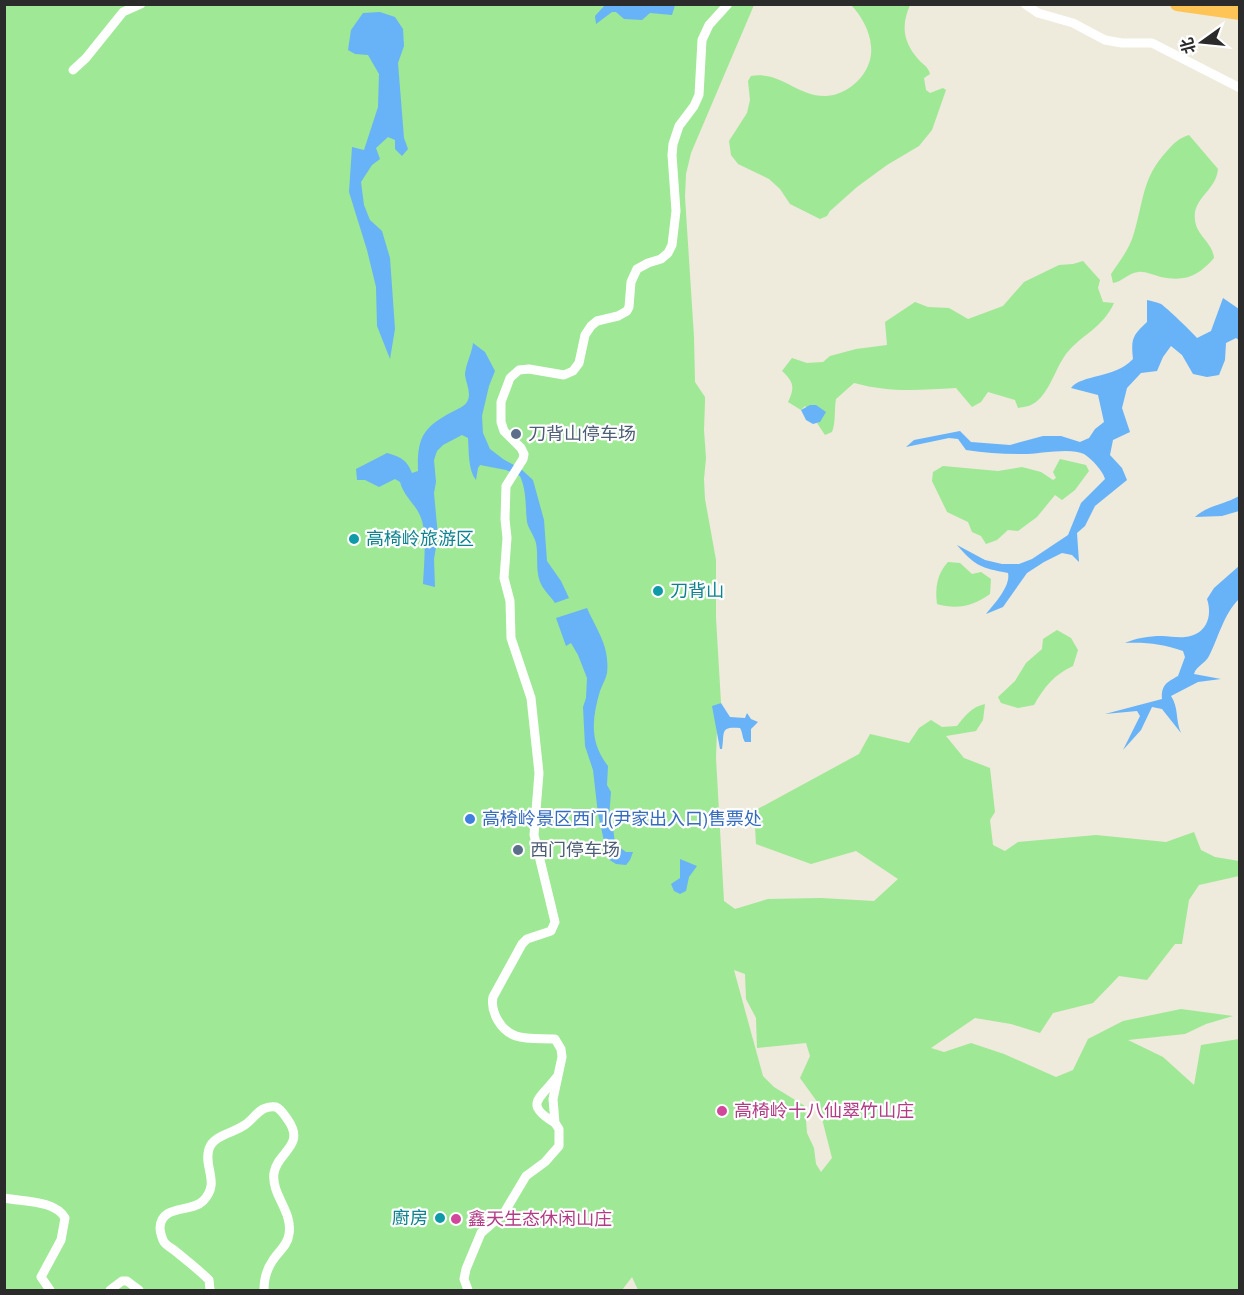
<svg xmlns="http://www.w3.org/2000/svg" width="1244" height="1295" font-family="'PT Sans','Noto Sans SC',sans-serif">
  <rect width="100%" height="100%" fill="#eeeadc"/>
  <g fill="#9fe895" fill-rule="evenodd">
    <path d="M5 5H754L691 153 686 174 685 197 694 337 695 382 705 397V402L704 430 706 458 704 479 705 499 716 560V618L721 703 714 706 717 729 716 758 724 901 735 909 768 899 821 898 874 901 898 879 856 851 811 864 756 844 754 811 859 754 870 734 909 743 919 728 931 720 942 727 957 726C965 716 971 707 985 704L983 720 976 731 946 736 964 758 990 768 995 812 990 820 993 845 1005 851 1018 842 1096 835 1166 842 1194 832 1201 850 1215 857 1239 861V876L1199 885 1189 900 1182 944H1175L1147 980 1119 976 1093 1003 1053 1013 1040 1033 1011 1024 975 1018 931 1048 944 1052 971 1043 1004 1054 1056 1077 1073 1070 1088 1039 1123 1021 1181 1009 1233 1016 1206 1024 1185 1034 1128 1040 1163 1057 1194 1085 1201 1045 1239 1039V1290H638L632 1277 622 1290H5ZM734 970 745 974 746 999 756 1018 757 1048 806 1043 810 1056 800 1078 818 1103 832 1158 821 1172 816 1164 814 1148 807 1133 805 1106 774 1087 763 1076Z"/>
    <path d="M851 5H910C901 26 903 41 918 59 923 65 928 66 930 74L924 78 926 90 930 93 943 88 946 90 932 130 919 146 887 165 857 187 830 211 827 216 820 219 790 204 780 189 769 179 738 164 731 155 729 141 747 113 750 100 748 81 751 76C782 71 797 97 826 96 851 95 874 70 871 46 870 31 861 15 851 5Z"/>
    <path d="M1189 135 1218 169C1216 191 1192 198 1195 220 1196 235 1213 243 1214 258 1198 276 1186 282 1161 277 1153 275 1145 271 1138 272 1128 273 1122 282 1113 283L1111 274C1120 261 1130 248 1134 233 1144 200 1142 178 1167 151 1174 143 1179 138 1189 135Z"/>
    <path d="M1083 261 1100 280 1098 288 1103 302 1114 303C1102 329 1083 333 1066 354 1055 369 1050 391 1036 402 1031 406 1024 407 1018 408L1015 400 988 392 981 402 972 407 956 388C919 390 891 393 854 383L836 399C834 410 836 422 832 432L825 435 817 423 820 422 805 406 801 410 788 402C795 388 794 382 782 371L792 358 807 363 823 362 830 356 856 349 887 345 885 322 915 302 928 307 949 308 968 319 1003 306 1024 282 1059 265 1073 264Z"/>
    <path d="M1060 459 1086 465 1089 471 1075 490 1062 500 1055 495 1037 517 1018 531 1008 530 997 540 986 544 981 536 972 532 968 522 947 512 932 481 933 472 943 466 998 471 1022 467 1041 472 1053 480 1056 478 1053 472Z"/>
    <path d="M948 562 960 563 972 574 981 572 991 579 990 594C973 606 957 610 937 604 935 587 937 574 948 562Z"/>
    <path d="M1057 630 1071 638 1078 650 1073 666C1055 674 1044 687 1034 705L1018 708 1001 703 998 697 1015 681 1026 663 1042 649 1043 639Z"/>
  </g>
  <g fill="#68b2f7">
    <path d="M606 4H674L675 5 672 15 650 13 642 20 624 19 616 12H612L596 24 595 16Z"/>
    <path d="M380 12 395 17 403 29 404 46 398 63 404 138 408 149 402 156 395 149V140L388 137 376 148 380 159 372 165 361 182 364 205 370 220 382 231 390 258 395 329 390 359 377 326 376 287 367 250 349 192 352 147 364 150 378 107 379 74 368 55 355 54 348 50 351 30 363 13Z"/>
    <path d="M1223 298 1239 309 1240 341 1236 338 1226 343 1225 360 1219 375 1207 377 1193 374 1182 355 1171 346 1163 357 1157 371 1141 373 1127 388 1122 408 1130 432 1113 440 1110 455 1122 468 1127 480 1095 506 1085 526 1077 533 1079 562 1072 555 1062 553 1044 562 1027 573 1003 607 986 614C994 604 1011 586 1008 573 981 568 975 566 957 545L985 560 1002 564H1019L1032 559 1068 535 1081 503 1105 479C1103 471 1092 459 1084 454 1071 447 1038 454 1023 454 1004 454 985 453 966 450L958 439 949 438 906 447 914 440 960 431 971 442 1010 445 1043 436H1061L1080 442 1089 438 1095 429 1104 422 1098 395 1071 388C1082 374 1114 379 1133 359 1131 339 1132 336 1147 322V300C1151 301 1157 302 1161 304 1166 307 1194 334 1197 338L1211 331Z"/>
    <path d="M473 343 485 352 495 371 489 386 482 416 483 433 490 449 503 459 521 469 533 480 544 520 547 561 561 581 569 598 555 603C552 598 547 594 544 589 534 575 539 558 536 543 534 535 528 528 527 522 525 505 527 492 520 476L506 470 480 465 478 468 476 480C468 470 469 452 468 438L462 435 443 445 437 451 434 460 436 482 434 493 438 536 434 559 435 587 423 584C424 567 427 532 421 518 416 504 404 497 400 482L395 479 379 487 365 480H357L356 469 387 453C401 457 407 460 412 473L418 471C417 438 423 427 452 412 457 409 464 407 467 402 472 393 466 384 465 375 465 366 472 353 473 343Z"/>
    <path d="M810 405H816L826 412 820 422 813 424 806 420 801 410Z"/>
    <path d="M1239 496V511L1222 516 1195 517C1206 506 1226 504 1239 496Z"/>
    <path d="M1239 566V599C1223 615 1219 637 1209 656 1205 664 1196 666 1194 674L1221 679 1198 682 1171 696C1179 708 1175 719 1181 733L1162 709 1152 707 1141 730 1123 750 1140 716 1137 711 1105 714 1162 699C1161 685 1167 682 1178 676L1185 657 1183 651C1163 644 1146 642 1125 643 1137 638 1148 636 1162 636 1169 636 1178 638 1185 637 1206 635 1213 617 1207 599L1214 588Z"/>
    <path d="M587 608C597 631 610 646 607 673 606 679 602 685 600 691 592 718 589 742 608 766L607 785 611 792 609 818 613 827 615 844 626 852H633L630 860 626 865 616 864 608 859 598 814 593 770 585 746 583 707 586 698 587 678 578 655 571 643 566 646 556 618Z"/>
    <path d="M721 703 730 717 745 718 747 713 751 719 758 722 751 729V742H745C742 738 743 733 740 728 719 726 725 733 722 749H720L712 706Z"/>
    <path d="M680 859 697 866 689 877 686 891 680 894 674 891 671 884 680 878Z"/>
  </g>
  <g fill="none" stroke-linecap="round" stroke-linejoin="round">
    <g stroke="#fff" stroke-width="9">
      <path d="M1025 4 1038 13 1073 23 1105 40 1122 43H1152L1240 88"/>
      <path d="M73 70 86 58 123 12 141 4"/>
      <path d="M555 1123C523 1104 540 1099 556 1078"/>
      <path d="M4 1198C24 1202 55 1200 65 1218L61 1240 41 1277 50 1290"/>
      <path d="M110 1290 122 1281H127L139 1290"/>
      <path d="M210 1290 209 1280C198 1269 186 1260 174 1250 171 1248 166 1245 164 1242 162 1239 160 1231 160 1228 161 1204 191 1213 203 1201 221 1183 203 1167 209 1149 213 1135 235 1133 246 1124 252 1120 256 1113 263 1109 267 1107 271 1106 276 1107 281 1109 285 1116 288 1120 306 1146 277 1152 274 1173 271 1195 293 1211 289 1234 288 1245 278 1252 273 1260 266 1270 264 1280 264 1290"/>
      <path d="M468 1290 464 1279 466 1269 481 1233 504 1213 526 1176 545 1162 559 1146V1129L555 1123 553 1099 562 1057 561 1049 555 1039C543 1038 528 1040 516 1036 501 1031 490 1012 493 997L522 944 527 939 551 931 555 922 534 835 539 773 531 698 511 638 510 601 504 578 507 538 505 519 506 486 523 459 524 454 521 448 504 431 501 422V402L510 378 519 370 529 369 564 375 573 371 579 363 585 335 591 326 597 321 618 316 627 311 629 307 631 282 637 269 648 263 661 259 668 253 672 245 676 211 672 155 673 144 679 126 694 106 699 95 702 40 709 25 728 4"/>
    </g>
    <path stroke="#ffc456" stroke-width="14" d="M1177 4 1240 13"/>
  </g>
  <g fill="#5c6f8a" stroke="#fff" stroke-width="2">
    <circle cx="516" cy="434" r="6"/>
    <circle cx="518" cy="850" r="6"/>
  </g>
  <g fill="#0f9aa8" stroke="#fff" stroke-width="2">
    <circle cx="354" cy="539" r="6"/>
    <circle cx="658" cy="591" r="6"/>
    <circle cx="440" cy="1218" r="6"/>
  </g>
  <circle fill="#3f7fe0" stroke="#fff" stroke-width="2" cx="470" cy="819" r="6"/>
  <g fill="#d1479c" stroke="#fff" stroke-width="2">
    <circle cx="722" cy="1111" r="6"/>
    <circle cx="456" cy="1219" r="6"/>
  </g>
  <g text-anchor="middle" stroke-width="4.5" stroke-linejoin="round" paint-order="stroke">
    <g font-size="18" fill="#4e5e75" stroke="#fff" text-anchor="start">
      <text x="528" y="440">刀背山停车场</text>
      <text x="530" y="856">西门停车场</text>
    </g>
    <g font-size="18" fill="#0d838f" stroke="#fff" text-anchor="start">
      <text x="366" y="545">高椅岭旅游区</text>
      <text x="670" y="597">刀背山</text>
      <text x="428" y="1224" text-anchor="end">廚房</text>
    </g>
    <g font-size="18" fill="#366cbe" stroke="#fff" text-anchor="start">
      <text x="482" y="825">高椅岭景区西门(尹家出入口)售票处</text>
    </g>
    <g font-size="18" fill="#b23c85" stroke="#fff" text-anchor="start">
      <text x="734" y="1117">高椅岭十八仙翠竹山庄</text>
      <text x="468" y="1225">鑫天生态休闲山庄</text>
    </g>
  </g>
  <rect width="1244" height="1295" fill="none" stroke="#2b2b2b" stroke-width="12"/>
  <g transform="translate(1202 42) rotate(255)" stroke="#ffffff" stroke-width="4.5" paint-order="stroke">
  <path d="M0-4.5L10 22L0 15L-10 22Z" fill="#2b2b2b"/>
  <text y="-9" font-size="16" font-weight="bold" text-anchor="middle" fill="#2b2b2b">北</text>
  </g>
</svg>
